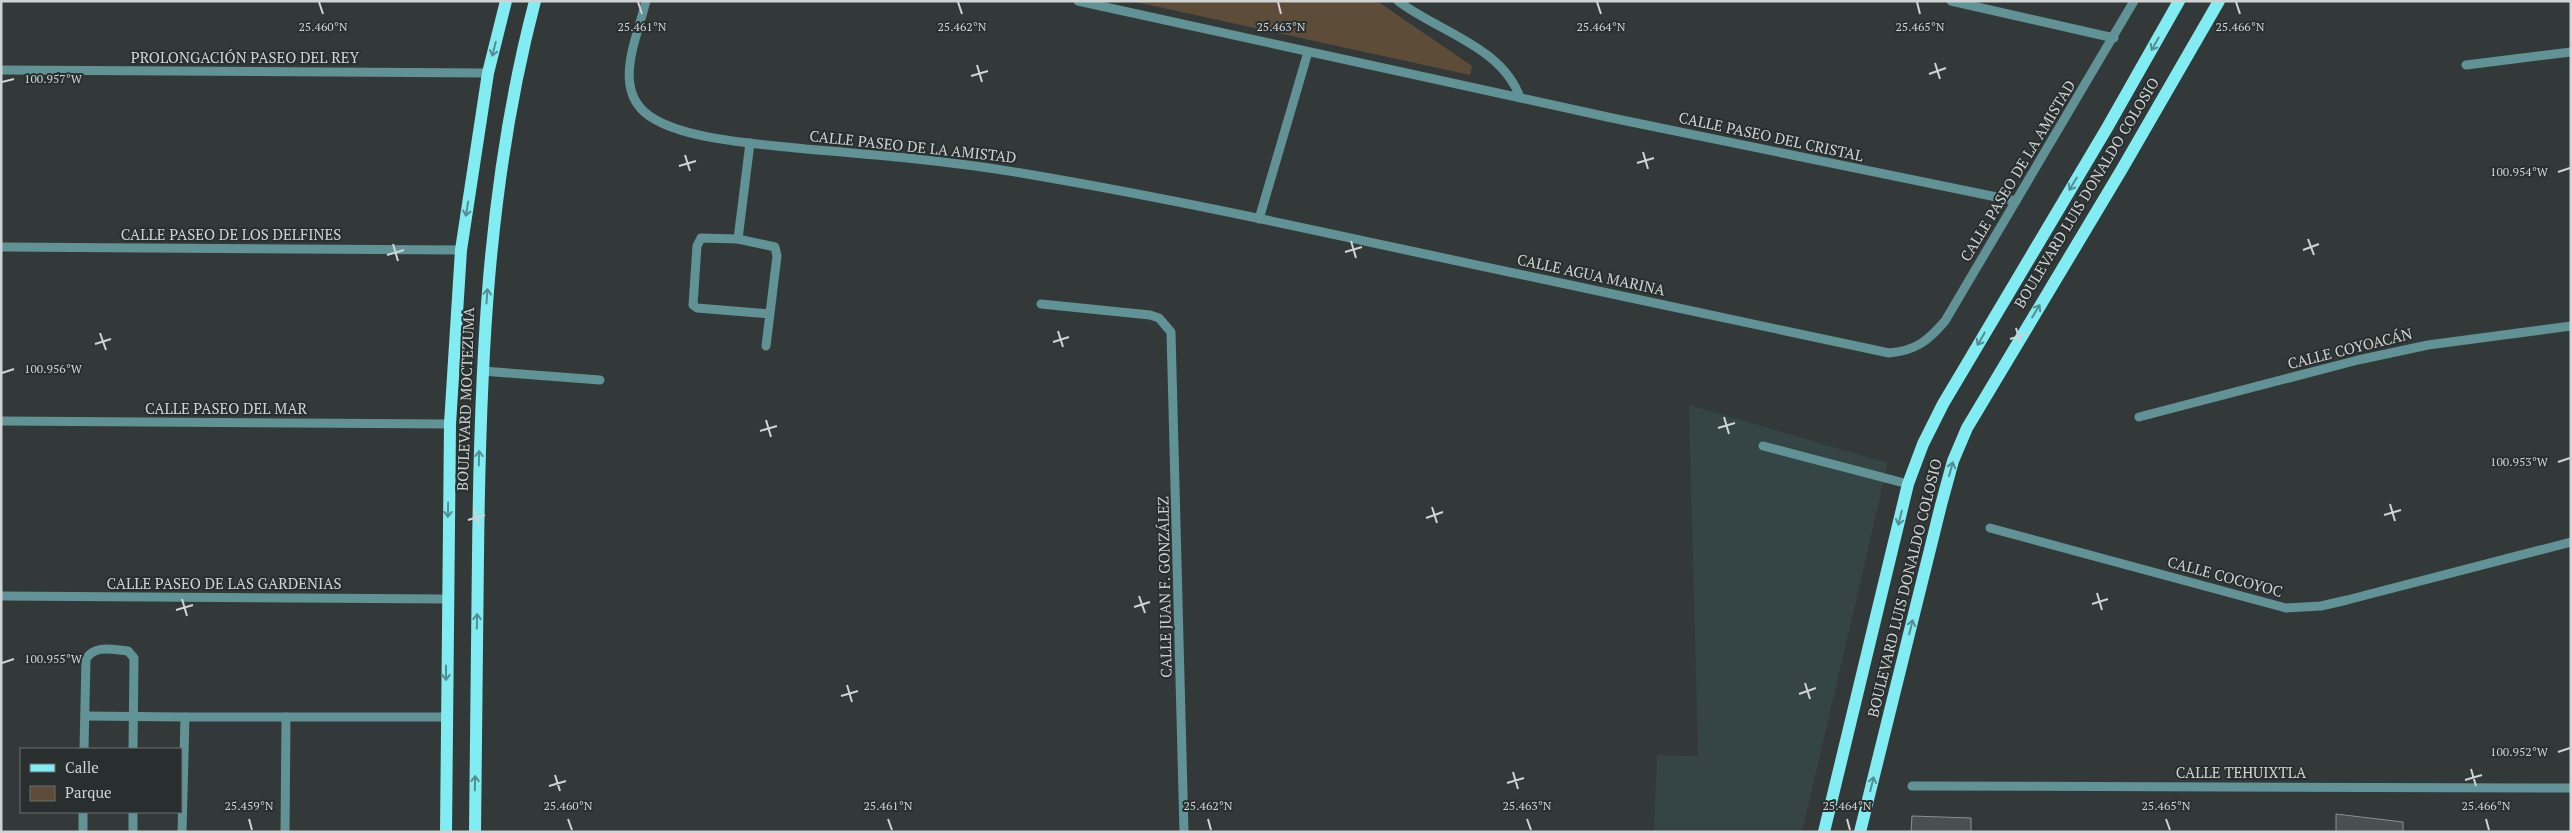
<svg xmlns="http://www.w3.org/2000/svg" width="2572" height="833" font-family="'PT Serif',serif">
  <rect width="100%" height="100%" fill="#333939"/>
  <path fill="#354444" d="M1689 405 1888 463 1802 832H1654L1657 755 1698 756Z"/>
  <path fill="#5d4c37" d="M1131 1H1377L1472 66 1470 75Z"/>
  <g fill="#495050" stroke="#8a9192">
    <path d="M2336 814 2403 822V832H2336Z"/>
    <path d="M1912 816 1971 818V832H1911Z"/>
  </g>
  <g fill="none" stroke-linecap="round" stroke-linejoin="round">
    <g stroke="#619295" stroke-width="9">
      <path d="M646 1C636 42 609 95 656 120 694 141 763 144 806 149 878 155 950 161 1021 173 1152 195 1282 223 1411 251 1570 285 1730 319 1889 353 1915 351 1928 341 1945 321L2134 1"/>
      <path d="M1078 1 1612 118 2016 201"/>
      <path d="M1398 1C1437 31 1503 47 1520 98"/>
      <path d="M1951 1 2114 38"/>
      <path d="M2466 65 2571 52"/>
      <path d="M1 70 488 73"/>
      <path d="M1259 219 1308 52"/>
      <path d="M738 239 750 143"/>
      <path d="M1 247 461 250"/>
      <path d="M1041 304 1150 315 1159 318 1171 332 1184 832"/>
      <path d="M766 346 777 256 775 247 738 239 701 238 697 246 693 305 697 308 770 314"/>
      <path d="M482 371 600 380"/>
      <path d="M2139 417 2358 360 2428 345 2571 326"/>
      <path d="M1 421 450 424"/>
      <path d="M1763 446 1908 484"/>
      <path d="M1990 528 2286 608 2321 606 2347 600 2571 542"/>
      <path d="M1 596 447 599"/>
      <path d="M85 716 185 717"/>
      <path d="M84 749 86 659C95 644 113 650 128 651L134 658 133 749"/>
      <path d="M1912 786 2571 788"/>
      <path d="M83 832V812"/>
      <path d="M133 832V812"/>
      <path d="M182 832 185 717H446"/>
      <path d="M285 832 286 717"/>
    </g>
    <g stroke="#81edf2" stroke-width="12">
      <path d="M446 832 450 424 461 250 488 73 506 1"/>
      <path d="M475 832C476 739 477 647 478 555 480 368 487 183 535 1"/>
      <path d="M1824 832 1908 484 1923 444 1943 404 2107 128 2179 1"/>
      <path d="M1860 832 1941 505 1953 461 1967 428 2122 169 2219 1"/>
    </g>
  </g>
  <defs><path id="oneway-shaft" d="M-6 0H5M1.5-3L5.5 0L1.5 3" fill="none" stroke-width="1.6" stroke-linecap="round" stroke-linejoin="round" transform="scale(1.25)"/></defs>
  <g stroke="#558e90">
    <use href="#oneway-shaft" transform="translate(2155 44) rotate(120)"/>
    <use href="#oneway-shaft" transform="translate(494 49) rotate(104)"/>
    <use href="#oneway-shaft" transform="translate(2073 184) rotate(121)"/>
    <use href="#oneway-shaft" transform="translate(467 209) rotate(99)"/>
    <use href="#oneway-shaft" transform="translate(487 296) rotate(-86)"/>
    <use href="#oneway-shaft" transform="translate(2036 311) rotate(-59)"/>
    <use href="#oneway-shaft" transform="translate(1981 339) rotate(120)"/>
    <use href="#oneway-shaft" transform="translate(479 458) rotate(-89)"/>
    <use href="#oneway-shaft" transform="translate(1951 469) rotate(-74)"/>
    <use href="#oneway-shaft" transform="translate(448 510) rotate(91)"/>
    <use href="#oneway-shaft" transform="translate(1900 518) rotate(104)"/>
    <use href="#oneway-shaft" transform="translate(477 621) rotate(-89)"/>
    <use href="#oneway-shaft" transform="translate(1911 627) rotate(-76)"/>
    <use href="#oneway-shaft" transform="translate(446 673) rotate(90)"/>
    <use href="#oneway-shaft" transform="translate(475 783) rotate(-89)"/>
    <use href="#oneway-shaft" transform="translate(1872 784) rotate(-76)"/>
  </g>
  <path fill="none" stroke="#cfd3d3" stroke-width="2" d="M319 2 323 14M638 2 642 14M958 2 962 14M1278 2 1281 14M1597 2 1601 14M1917 2 1920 14M2236 2 2240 14M1935 63 1940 79M977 65 982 82M1929 74 1946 68M971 76 988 71M2 82 14 79M1643 152 1648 169M685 155 690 171M1637 163 1654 158M679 166 696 161M2558 172 2570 168M2308 239 2314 255M1351 241 1356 258M393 244 398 261M2303 250 2319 244M1345 252 1362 247M387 255 404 250M2016 328 2021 345M1058 331 1063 347M100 333 106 350M2010 339 2027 334M1053 342 1069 337M95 344 111 339M2 373 14 369M1724 417 1729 434M766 420 771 437M1718 428 1735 423M760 431 777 426M2558 462 2570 458M2390 504 2395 521M1432 507 1437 523M474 509 479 526M2384 515 2401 510M1426 518 1443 512M468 520 485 515M2097 593 2102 610M1139 596 1145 613M182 599 187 616M2092 604 2108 599M1134 607 1150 602M176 610 193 605M2 663 14 659M1805 683 1810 699M847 685 852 702M1799 694 1816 688M841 696 858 691M2558 752 2570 748M2471 769 2476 786M1513 772 1518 789M555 775 560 791M2465 780 2482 775M1507 783 1524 778M549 786 566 781M249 819 252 830M568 819 572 830M888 819 892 830M1208 819 1211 830M1527 819 1531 830M1847 819 1850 830M2166 819 2170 830M2486 819 2489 830"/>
  <g text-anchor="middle" stroke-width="4" stroke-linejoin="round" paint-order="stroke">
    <g font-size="15" fill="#cfd3d3" stroke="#292f2f">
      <text x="245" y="63">PROLONGACIÓN PASEO DEL REY</text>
      <text transform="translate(1771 137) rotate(12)" y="5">CALLE PASEO DEL CRISTAL</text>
      <text transform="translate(913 147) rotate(6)" y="5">CALLE PASEO DE LA AMISTAD</text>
      <text transform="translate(2018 171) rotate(-59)" y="5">CALLE PASEO DE LA AMISTAD</text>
      <text transform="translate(2087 193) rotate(-59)" y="5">BOULEVARD LUIS DONALDO COLOSIO</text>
      <text x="231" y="240">CALLE PASEO DE LOS DELFINES</text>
      <text transform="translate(1591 275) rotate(12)" y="5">CALLE AGUA MARINA</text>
      <text transform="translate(2350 349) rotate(-14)" y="5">CALLE COYOACÁN</text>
      <text transform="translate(466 399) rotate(-88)" y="5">BOULEVARD MOCTEZUMA</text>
      <text x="226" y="414">CALLE PASEO DEL MAR</text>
      <text transform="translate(2225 577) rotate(15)" y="5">CALLE COCOYOC</text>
      <text x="224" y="589">CALLE PASEO DE LAS GARDENIAS</text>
      <text transform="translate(1165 587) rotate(-91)" y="5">CALLE JUAN F. GONZÁLEZ</text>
      <text transform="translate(1905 588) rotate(-76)" y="5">BOULEVARD LUIS DONALDO COLOSIO</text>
      <text x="2241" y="778">CALLE TEHUIXTLA</text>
    </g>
  </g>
  <g font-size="12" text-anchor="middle" fill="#cfd3d3" stroke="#292f2f" stroke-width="4" stroke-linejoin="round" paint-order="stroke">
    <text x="323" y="31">25.460°N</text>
    <text x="642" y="31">25.461°N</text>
    <text x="962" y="31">25.462°N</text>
    <text x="1281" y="31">25.463°N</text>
    <text x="1601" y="31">25.464°N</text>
    <text x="1920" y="31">25.465°N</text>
    <text x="2240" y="31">25.466°N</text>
    <text x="53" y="83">100.957°W</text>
    <text x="2519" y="176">100.954°W</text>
    <text x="53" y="373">100.956°W</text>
    <text x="2519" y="466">100.953°W</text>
    <text x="53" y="663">100.955°W</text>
    <text x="2519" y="756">100.952°W</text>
    <text x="249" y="810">25.459°N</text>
    <text x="568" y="810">25.460°N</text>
    <text x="888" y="810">25.461°N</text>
    <text x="1208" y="810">25.462°N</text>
    <text x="1527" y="810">25.463°N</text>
    <text x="1847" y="810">25.464°N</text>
    <text x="2166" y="810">25.465°N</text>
    <text x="2486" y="810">25.466°N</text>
  </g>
  <rect width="2572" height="833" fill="none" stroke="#cfd3d3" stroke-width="5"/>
  <rect x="20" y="748" width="162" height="65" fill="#292f2f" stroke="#6b7171"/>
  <rect x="30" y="764" width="25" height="8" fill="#81edf2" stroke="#6b7171"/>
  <text x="65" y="773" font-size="15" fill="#cfd3d3">Calle</text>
  <rect x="30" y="786" width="25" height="15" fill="#5d4c37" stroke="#6b7171"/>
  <text x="65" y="798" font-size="15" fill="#cfd3d3">Parque</text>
</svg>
